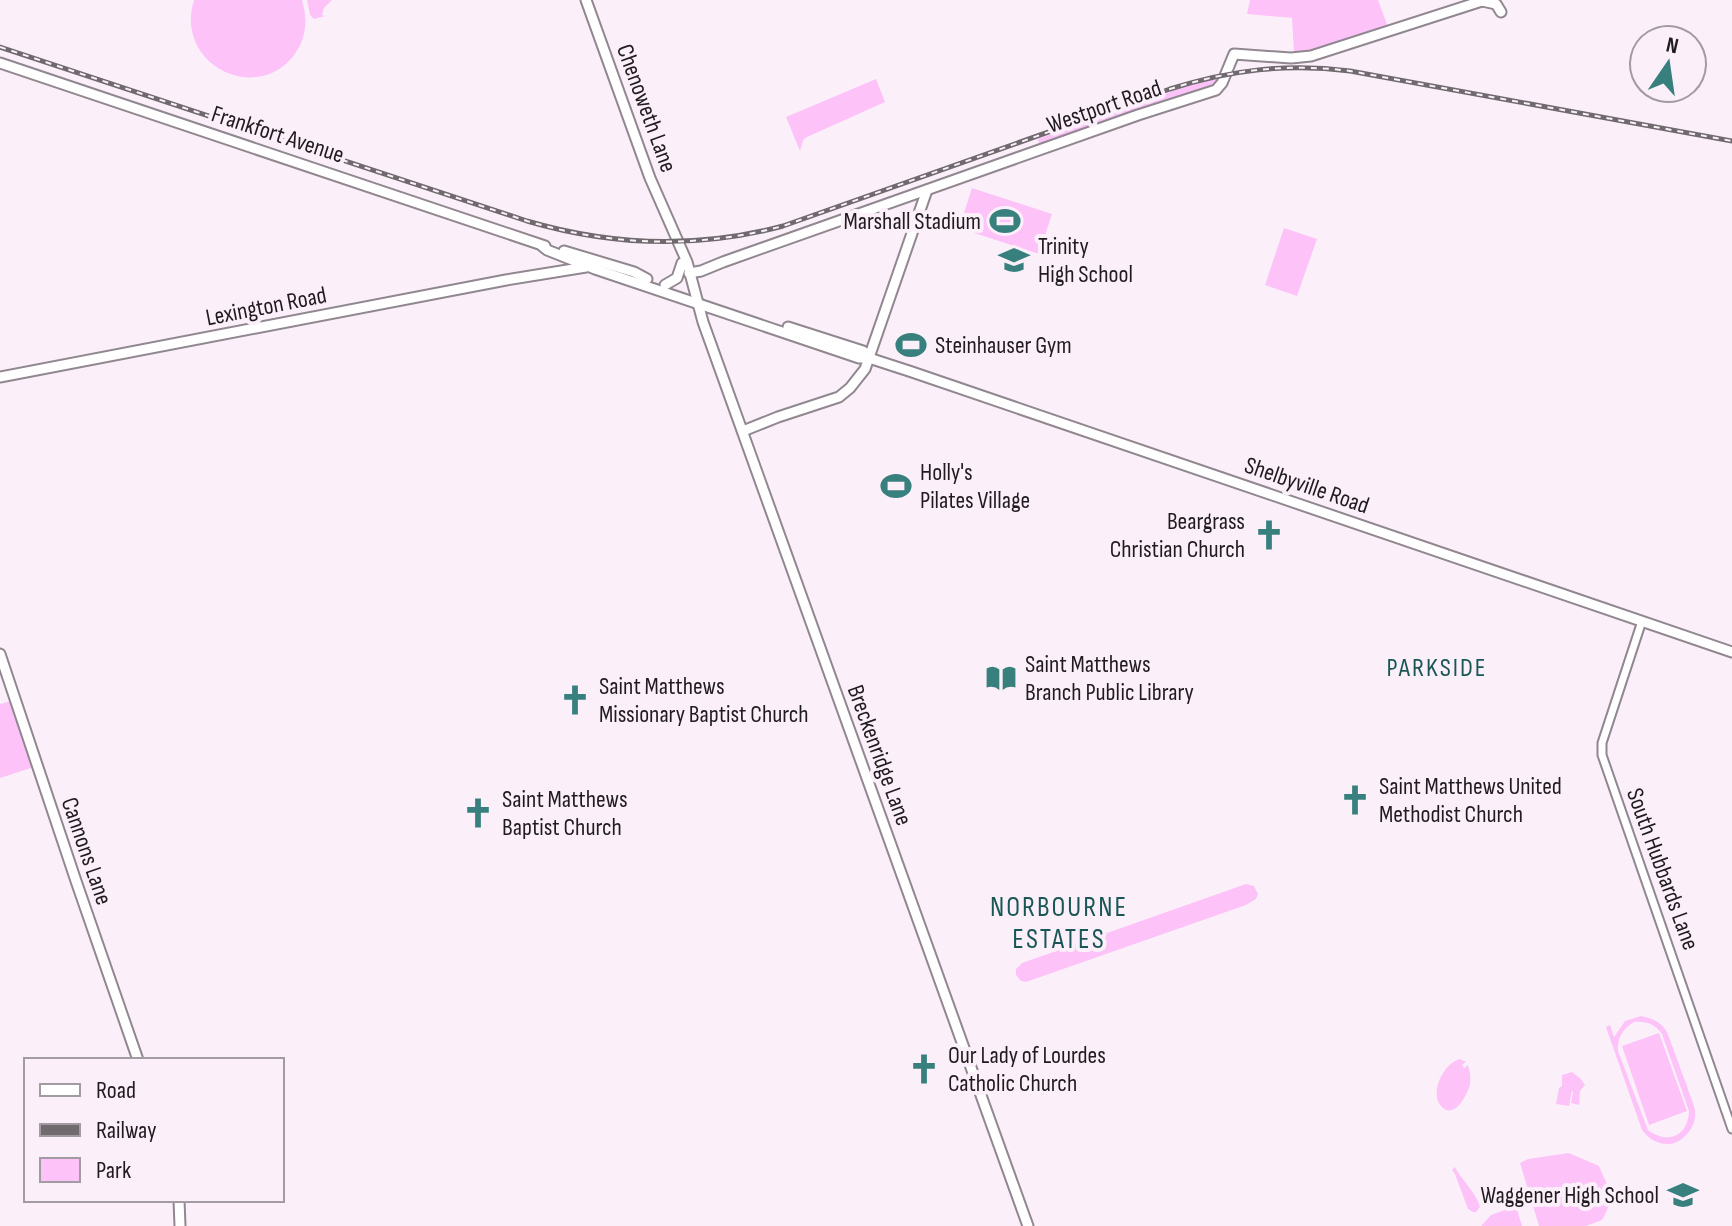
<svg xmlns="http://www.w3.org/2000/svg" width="1732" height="1226" font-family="'Sofia Sans Condensed',sans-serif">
  <rect width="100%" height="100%" fill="#fbf0fa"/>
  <g fill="#fdc3f9" fill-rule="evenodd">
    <path d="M194 0H302C307 16 307 33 298 49 263 108 173 67 194 0Z"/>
    <path d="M307 0H332L324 8 322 15 325 16 314 19 310 15Z"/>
    <path d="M1250 0H1378L1388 27C1357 38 1326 52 1294 53L1292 18 1247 14Z"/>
    <path d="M1220 78 1215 83 1206 88 1039 144 1038 139 1190 85Z"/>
    <path d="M876 79 885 102 807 137 803 140 800 151 786 117Z"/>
    <path d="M972 188 1052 214 1039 254 959 228Z"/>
    <path d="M1284 228 1317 239 1297 296 1265 285Z"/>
    <path d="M11 701 34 767 0 778V704Z"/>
    <path d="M1246 884 1254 886 1258 894 1256 899 1246 905 1026 982 1021 981 1016 975V969L1022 963Z"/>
    <path d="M1641 1016C1652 1018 1661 1022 1667 1032 1674 1050 1680 1068 1687 1086 1689 1094 1694 1103 1695 1111 1697 1125 1685 1142 1670 1144 1658 1145 1649 1139 1642 1130L1606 1027 1610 1025 1614 1037 1625 1021ZM1634 1022C1646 1021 1655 1024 1662 1034L1689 1111C1688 1136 1668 1145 1648 1130L1618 1051C1617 1038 1623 1028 1634 1022Z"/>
    <path d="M1659 1033 1687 1111 1649 1125 1622 1046Z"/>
    <path d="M1460 1059 1466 1062 1462 1065 1464 1068 1468 1065C1470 1072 1471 1077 1470 1084 1468 1094 1454 1121 1441 1106 1429 1092 1444 1063 1460 1059Z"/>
    <path d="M1572 1072 1580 1078 1585 1085 1580 1091 1579 1105 1571 1103 1573 1092 1572 1091 1569 1106 1556 1104 1559 1088 1562 1086V1075Z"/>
    <path d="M1569 1153 1599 1166C1609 1190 1616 1196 1602 1220L1586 1226H1539L1520 1163 1528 1159Z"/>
    <path d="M1455 1167C1462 1181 1476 1192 1480 1207L1476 1212H1473L1468 1209 1455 1174 1452 1170Z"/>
    <path d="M1516 1206 1522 1226H1481L1491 1215Z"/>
  </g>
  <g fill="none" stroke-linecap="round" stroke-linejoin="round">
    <g stroke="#918790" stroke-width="11">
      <path id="minor" d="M1642 621 1602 743V755L1732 1129"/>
    </g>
    <g stroke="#918790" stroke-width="13">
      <g id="major">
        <path d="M586 0 650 178 687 262 703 322 1028 1226"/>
        <path d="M1482 1 1496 4 1501 12"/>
        <path d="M0 63 545 246"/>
        <path d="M542 246 547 250 595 269 859 358H869L912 372 1732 652"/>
        <path d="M564 251 634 272 647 279"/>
        <path d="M689 273 701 271 723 262 1138 115 1216 90 1222 83 1234 54 1291 58 1311 56 1485 0"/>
        <path d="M665 285 677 278 682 263"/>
        <path d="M788 327 863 351 869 358"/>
        <path d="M0 377 506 280 586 267"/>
        <path d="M743 431 778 417 839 397 850 388 865 369 927 190"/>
        <path d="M0 654 76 881 138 1060"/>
        <path d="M179 1200 180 1226"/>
      </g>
    </g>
    <use href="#minor" stroke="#fff" stroke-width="7"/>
    <use href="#major" stroke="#fff" stroke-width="9"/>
    <g stroke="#706a6f" stroke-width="5">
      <path id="rail" d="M0 47 527 221C612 246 697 249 783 226L1170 89C1230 70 1287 63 1350 71L1732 141"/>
    </g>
    <use href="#rail" stroke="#fbf0fa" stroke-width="2" stroke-dasharray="6" stroke-linecap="butt"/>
  </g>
  <defs>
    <g id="stadium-bare" transform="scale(2.4)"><path d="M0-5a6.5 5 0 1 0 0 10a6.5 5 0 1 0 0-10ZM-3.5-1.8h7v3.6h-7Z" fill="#38807e" stroke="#fbf0fa" stroke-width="2.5" paint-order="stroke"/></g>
    <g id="school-bare" transform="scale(2.4)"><path d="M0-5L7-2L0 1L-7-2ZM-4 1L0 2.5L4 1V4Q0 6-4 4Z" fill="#38807e" stroke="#fbf0fa" stroke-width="2.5" paint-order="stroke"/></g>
    <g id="church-bare" transform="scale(2.4)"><path d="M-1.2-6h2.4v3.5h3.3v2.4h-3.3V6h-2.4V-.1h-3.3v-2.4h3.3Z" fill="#38807e" stroke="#fbf0fa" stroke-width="2.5" paint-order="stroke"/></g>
    <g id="library-bare" transform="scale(2.4)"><path d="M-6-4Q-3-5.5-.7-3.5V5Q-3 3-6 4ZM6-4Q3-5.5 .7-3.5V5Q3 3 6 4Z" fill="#38807e" stroke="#fbf0fa" stroke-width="2.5" paint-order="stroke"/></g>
  </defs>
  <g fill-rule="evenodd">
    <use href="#stadium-bare" x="1005" y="221"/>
    <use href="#school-bare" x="1014" y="260"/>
    <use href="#stadium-bare" x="911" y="345"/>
    <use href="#stadium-bare" x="896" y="486"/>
    <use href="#church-bare" x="1269" y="535"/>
    <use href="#library-bare" x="1001" y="678"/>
    <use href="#church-bare" x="575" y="700"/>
    <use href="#church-bare" x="1355" y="800"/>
    <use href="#church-bare" x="478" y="813"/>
    <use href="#church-bare" x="924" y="1069"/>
    <use href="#school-bare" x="1683" y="1195"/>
  </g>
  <g text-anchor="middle" stroke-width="8" stroke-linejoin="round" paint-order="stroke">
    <g font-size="24" fill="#1f1b1e" stroke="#fbf0fa">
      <text transform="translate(1104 106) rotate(-19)" y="8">Westport Road</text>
      <text transform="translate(647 108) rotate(70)" y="8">Chenoweth Lane</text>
      <text transform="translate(278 134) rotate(18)" y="8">Frankfort Avenue</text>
      <text transform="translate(266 306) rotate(-11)" y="8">Lexington Road</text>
      <text transform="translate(1307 485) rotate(19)" y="8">Shelbyville Road</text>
      <text transform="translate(880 755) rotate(70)" y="8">Breckenridge Lane</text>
      <text transform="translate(87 851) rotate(71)" y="8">Cannons Lane</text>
      <text transform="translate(1663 869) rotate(70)" y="8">South Hubbards Lane</text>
    </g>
    <g font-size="24" fill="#1f1b1e" stroke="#fbf0fa" text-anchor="start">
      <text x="981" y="229" text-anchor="end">Marshall Stadium</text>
      <text x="1038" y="254">Trinity<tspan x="1038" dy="28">High School</tspan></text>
      <text x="935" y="353">Steinhauser Gym</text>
      <text x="920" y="480">Holly's<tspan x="920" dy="28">Pilates Village</tspan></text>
      <text x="1245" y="529" text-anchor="end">Beargrass<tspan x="1245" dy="28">Christian Church</tspan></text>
      <text x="1025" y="672">Saint Matthews<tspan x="1025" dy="28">Branch Public Library</tspan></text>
      <text x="599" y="694">Saint Matthews<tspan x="599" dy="28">Missionary Baptist Church</tspan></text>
      <text x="1379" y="794">Saint Matthews United<tspan x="1379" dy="28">Methodist Church</tspan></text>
      <text x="502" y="807">Saint Matthews<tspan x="502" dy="28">Baptist Church</tspan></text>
      <text x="948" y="1063">Our Lady of Lourdes<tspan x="948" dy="28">Catholic Church</tspan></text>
      <text x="1659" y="1203" text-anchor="end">Waggener High School</text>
    </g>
    <g font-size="26" letter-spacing="2" fill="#1a5655" stroke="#fbf0fa">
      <text x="1437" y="676">PARKSIDE</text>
    </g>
    <g font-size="28" letter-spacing="2" fill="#1a5655" stroke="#fbf0fa">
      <text x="1059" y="916">NORBOURNE<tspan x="1059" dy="32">ESTATES</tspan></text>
    </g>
  </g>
  <rect x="24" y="1058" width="260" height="144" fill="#fbf0fa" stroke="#a39ba2" stroke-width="2"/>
  <rect x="40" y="1084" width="40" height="12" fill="#ffffff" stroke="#a39ba2" stroke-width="2"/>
  <text x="96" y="1098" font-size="24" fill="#1f1b1e">Road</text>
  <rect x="40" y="1124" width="40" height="12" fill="#706a6f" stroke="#a39ba2" stroke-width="2"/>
  <text x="96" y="1138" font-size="24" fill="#1f1b1e">Railway</text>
  <rect x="40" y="1158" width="40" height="24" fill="#fdc3f9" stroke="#a39ba2" stroke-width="2"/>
  <text x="96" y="1178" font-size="24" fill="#1f1b1e">Park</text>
  <g transform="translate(1668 64) rotate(13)"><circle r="38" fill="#fbf0fa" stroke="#a39ba2" stroke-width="2"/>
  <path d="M0-6L14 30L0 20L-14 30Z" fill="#38807e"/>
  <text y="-12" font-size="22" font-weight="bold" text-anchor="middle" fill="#1f1b1e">N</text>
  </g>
</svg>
